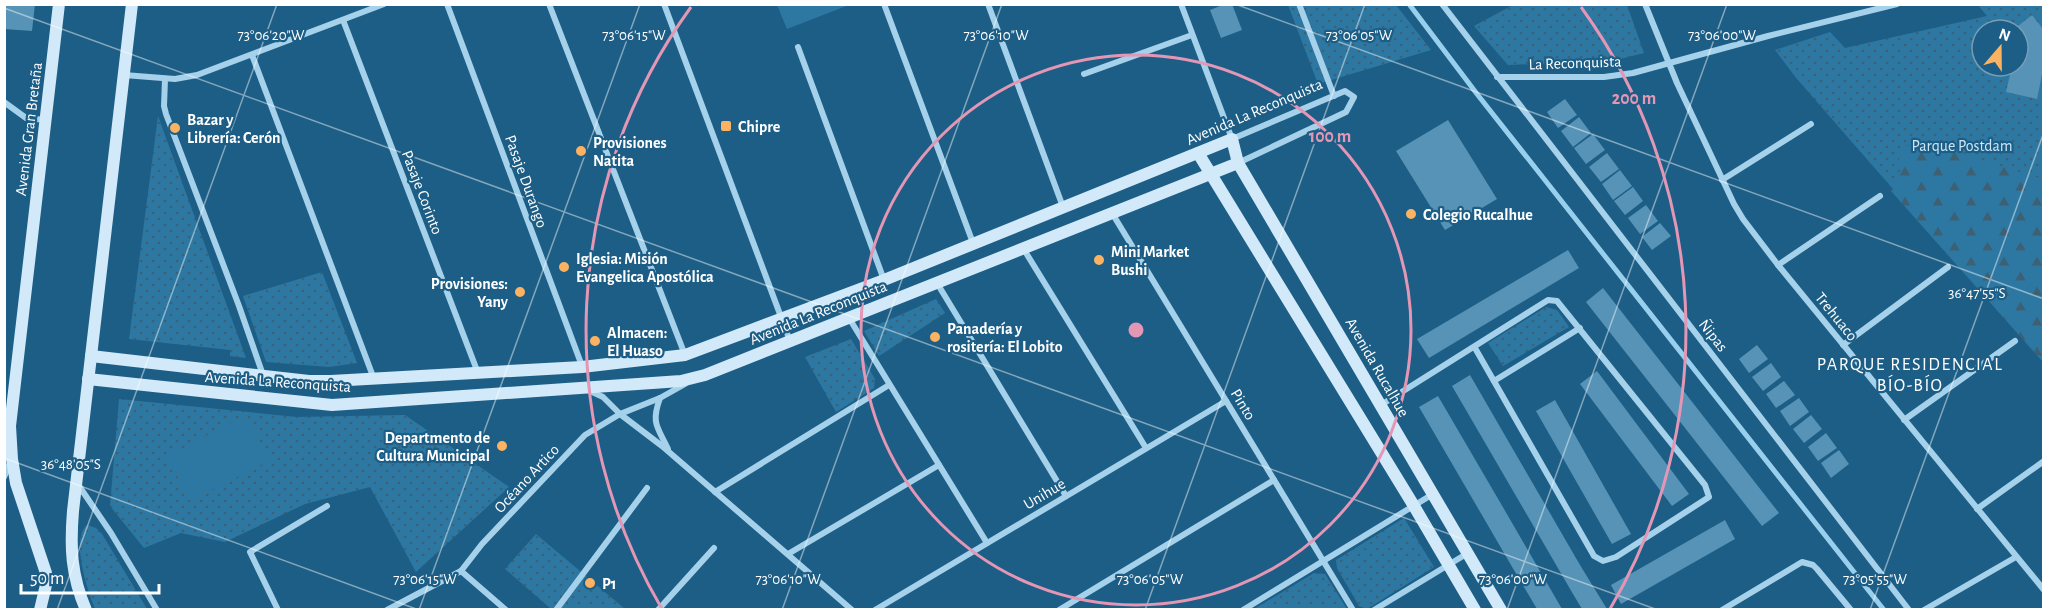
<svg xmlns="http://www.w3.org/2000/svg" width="2048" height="614" font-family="'Alegreya Sans',sans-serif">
  <defs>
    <pattern id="grass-dots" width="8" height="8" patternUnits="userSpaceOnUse" patternTransform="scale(1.5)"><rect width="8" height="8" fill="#2d78a3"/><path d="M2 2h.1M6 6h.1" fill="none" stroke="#3e6073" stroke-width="1.8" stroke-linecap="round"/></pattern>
    <pattern id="forest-firs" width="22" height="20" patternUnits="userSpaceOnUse" patternTransform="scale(1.5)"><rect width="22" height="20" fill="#2d78a3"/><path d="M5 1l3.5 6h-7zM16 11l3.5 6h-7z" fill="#3e6073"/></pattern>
  </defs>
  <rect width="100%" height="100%" fill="#1d5e86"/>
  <g fill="url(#grass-dots)" fill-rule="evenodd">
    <path d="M1288 5H1396L1431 50 1318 84Z"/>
    <path d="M1513 5H1627L1644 53 1612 61 1508 65 1474 26Z"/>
    <path d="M1978 5H2043V361L1797 79 1775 50 1830 32 1845 48 1987 16ZM1982 30H2018V66H1982Z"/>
    <path d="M158 116 246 358 230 356V350L129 339Z"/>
    <path d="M322 272 357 363 329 367 266 362 243 296Z"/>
    <path d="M936 299 945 313 879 356 864 331Z"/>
    <path d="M1546 307 1557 310 1569 327 1503 366 1488 343Z"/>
    <path d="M851 339 875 379 874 388 836 412 805 357Z"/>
    <path d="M119 399 297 417 405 415 509 487 416 572 370 487 305 504 225 542 181 533 144 548 110 506Z"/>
    <path d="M1404 518 1434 567 1367 609 1359 606 1337 568 1336 560Z"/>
    <path d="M87 525 96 528 102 534 147 609H95C88 592 70 539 87 525Z"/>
    <path d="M536 534 625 609H551L505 569Z"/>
    <path d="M1314 573 1325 574 1347 609H1254Z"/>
  </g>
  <path fill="url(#forest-firs)" d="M1924 144 2043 179V362L1891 191 1901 169 1898 153 1907 145Z"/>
  <g fill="#2d78a3">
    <path d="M777 5H849L787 29Z"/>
    <path d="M244 415 271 460 190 501 167 457Z"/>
  </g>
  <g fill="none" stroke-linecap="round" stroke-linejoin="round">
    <path stroke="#98cfed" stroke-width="5" d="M1409 4 1477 94 1884 610"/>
  </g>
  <g fill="#5693b6">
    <path d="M4 4H35L32 31 4 29Z"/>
    <path d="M1225 4H1232L1242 30 1221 38 1210 10Z"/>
    <path d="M2032 15 2043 29V69L2037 99 2006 92 2012 66H2018V30H2013Z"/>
    <path d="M1565 99 1577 115 1558 128 1547 112Z"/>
    <path d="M1579 117 1591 133 1573 147 1561 131Z"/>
    <path d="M1448 120 1497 199 1445 230 1396 151Z"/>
    <path d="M1593 134 1605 150 1586 164 1574 148Z"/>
    <path d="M1607 153 1619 169 1601 182 1589 167Z"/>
    <path d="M1620 170 1632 186 1613 200 1602 184Z"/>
    <path d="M1633 187 1643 201 1625 215 1614 201Z"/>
    <path d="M1646 205 1658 221 1640 234 1628 218Z"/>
    <path d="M1660 223 1671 236 1652 250 1642 237Z"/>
    <path d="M1568 250 1579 268 1429 358 1417 339Z"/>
    <path d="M1603 288 1779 513 1762 526 1586 302Z"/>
    <path d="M1757 345 1768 359 1749 373 1739 359Z"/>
    <path d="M1771 363 1781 377 1763 391 1752 377Z"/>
    <path d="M1597 371 1689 494 1672 506 1580 384Z"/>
    <path d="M1470 375 1580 565 1607 609H1582L1573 594 1452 386Z"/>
    <path d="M1784 381 1795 395 1776 408 1766 394Z"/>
    <path d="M1438 396 1504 509 1562 609H1537L1518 577 1419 407Z"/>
    <path d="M1799 398 1809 412 1790 426 1780 411Z"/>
    <path d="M1555 400 1631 534 1612 544 1536 411Z"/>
    <path d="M1811 415 1822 429 1804 443 1793 429Z"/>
    <path d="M1826 433 1837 448 1818 461 1808 447Z"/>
    <path d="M1839 450 1849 464 1831 478 1821 463Z"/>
    <path d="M1725 520 1735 539 1621 604 1611 585Z"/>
  </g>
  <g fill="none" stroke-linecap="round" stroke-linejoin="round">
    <g stroke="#a5d1eb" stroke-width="6">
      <path d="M447 4 582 366"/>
      <path d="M549 4 685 355"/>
      <path d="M664 4 790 341"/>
      <path d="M884 4 973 243"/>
      <path d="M988 4 1063 207"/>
      <path d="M1181 4 1232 139 1345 91 1354 97 1346 112 1238 163"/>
      <path d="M1299 4 1334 96"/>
      <path d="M1442 4 1909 610"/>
      <path d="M1645 4 1677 83 1734 204 1743 219 1778 265 2044 590"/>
      <path d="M343 20 478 373"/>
      <path d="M798 47 884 280"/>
      <path d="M252 55 374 379"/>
      <path d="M1084 74 1192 35"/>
      <path d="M124 75 175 79 197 75 384 4"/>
      <path d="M1497 77H1604L1633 73 1768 36 1897 4"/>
      <path d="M165 79 164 106 166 114 239 306 263 375"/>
      <path d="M4 102 26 118 46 120"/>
      <path d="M1722 180 1811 124"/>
      <path d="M1112 213 1353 610"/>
      <path d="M1023 248 1146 448"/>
      <path d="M1778 265 1880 196"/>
      <path d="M937 283 1066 496"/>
      <path d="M849 318 987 543"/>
      <path d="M1843 345 1948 267"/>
      <path d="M1494 381 1580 328"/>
      <path d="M590 391 603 397 620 414 662 446 852 610"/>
      <path d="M660 398C651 423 657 426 668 449"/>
      <path d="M1381 405 1548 300 1557 301 1705 485 1709 497 1616 557 1603 561 1594 556 1475 348"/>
      <path d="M1904 420 2015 341"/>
      <path d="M4 477 10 463"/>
      <path d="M77 483 111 533 157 610"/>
      <path d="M715 492 889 385"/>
      <path d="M1977 509 2044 461"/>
      <path d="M788 554 939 465"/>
      <path d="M461 571 506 610"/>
      <path d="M278 610 250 552 327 506"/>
      <path d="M387 610 461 571 482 544 585 435 620 414 660 398 685 384"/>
      <path d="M556 610 647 488"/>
      <path d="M658 610 714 548"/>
      <path d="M875 610 1226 401"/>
      <path d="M1059 610 1274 480"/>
      <path d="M1243 610 1433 494"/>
      <path d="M1374 610 1468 553"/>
      <path d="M1722 610 1802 562 1813 565 1817 569 1851 610"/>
      <path d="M1924 610 2016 557"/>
    </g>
    <g stroke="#d1e9f8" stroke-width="12">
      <path d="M1198 153 1414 506 1475 610"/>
      <path d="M91 356 309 381H331L582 367 685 355 884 280 1232 139 1238 163 1501 610"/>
      <path d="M88 379 332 405 681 381 705 375 1238 163"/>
      <path d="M40 610 46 585V573L16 483 12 459 10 426 59 4"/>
      <path d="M86 610C71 575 70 547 73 511L132 4"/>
    </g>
  </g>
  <path fill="none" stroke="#fff" stroke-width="1.5" stroke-opacity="0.45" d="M1235 4 2044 299M4 8 1658 610M4 458 419 610M57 610 277 4M419 610 640 4M782 610 1002 4M1145 610 1365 4M1507 610 1727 4M1870 610 2044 132"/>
  <g fill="none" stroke="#e497b5" stroke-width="3">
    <circle cx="1136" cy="330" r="275"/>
    <path d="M662 609A550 550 0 0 1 691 7M1581 7A550 550 0 0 1 1610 609"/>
  </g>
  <g fill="#fbb363" stroke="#1d5e86" stroke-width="2">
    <rect x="720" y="120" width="12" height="12" rx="3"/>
    <circle cx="175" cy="128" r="6"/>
    <circle cx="581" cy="151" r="6"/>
    <circle cx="1411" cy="214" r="6"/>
    <circle cx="1099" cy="260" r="6"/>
    <circle cx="564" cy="267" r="6"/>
    <circle cx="520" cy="292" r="6"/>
    <circle cx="935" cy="337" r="6"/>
    <circle cx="595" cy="341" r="6"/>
    <circle cx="502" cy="446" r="6"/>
    <circle cx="590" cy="583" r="6"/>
  </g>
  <g text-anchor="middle" stroke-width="4.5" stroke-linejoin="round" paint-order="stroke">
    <g font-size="16" fill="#fff" stroke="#1d5e86">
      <text transform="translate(1575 62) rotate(-2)" y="6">La Reconquista</text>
      <text transform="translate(1254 111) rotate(-23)" y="6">Avenida La Reconquista</text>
      <text transform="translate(28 129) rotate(-83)" y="6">Avenida Gran Bretaña</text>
      <text transform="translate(527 181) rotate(70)" y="6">Pasaje Durango</text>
      <text transform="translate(423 192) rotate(69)" y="6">Pasaje Corinto</text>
      <text transform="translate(818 312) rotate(-22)" y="6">Avenida La Reconquista</text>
      <text transform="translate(1837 316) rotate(51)" y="6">Trehuaco</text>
      <text transform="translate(1714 335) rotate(52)" y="6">Ñipas</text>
      <text transform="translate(1378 367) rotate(60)" y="6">Avenida Rucalhue</text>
      <text transform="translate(278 381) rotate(4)" y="6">Avenida La Reconquista</text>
      <text transform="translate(1244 404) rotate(59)" y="6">Pinto</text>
      <text transform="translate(526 478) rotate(-47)" y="6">Océano Artico</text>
      <text transform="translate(1044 493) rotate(-31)" y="6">Unihue</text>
    </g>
    <g font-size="16" font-weight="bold" fill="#fff" stroke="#1d5e86" text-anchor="start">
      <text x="187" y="125">Bazar y<tspan x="187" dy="18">Librería: Cerón</tspan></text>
      <text x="738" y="132">Chipre</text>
      <text x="593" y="148">Provisiones<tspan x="593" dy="18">Natita</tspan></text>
      <text x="1423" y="220">Colegio Rucalhue</text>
      <text x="1111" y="257">Mini Market<tspan x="1111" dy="18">Bushi</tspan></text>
      <text x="576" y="264">Iglesia: Misión<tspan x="576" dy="18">Evangelica Apostólica</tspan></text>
      <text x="508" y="289" text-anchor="end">Provisiones:<tspan x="508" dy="18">Yany</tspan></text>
      <text x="947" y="334">Panadería y<tspan x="947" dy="18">rositería: El Lobito</tspan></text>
      <text x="607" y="338">Almacen:<tspan x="607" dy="18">El Huaso</tspan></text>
      <text x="490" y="443" text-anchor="end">Departmento de<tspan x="490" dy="18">Cultura Municipal</tspan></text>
      <text x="602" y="589">P1</text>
    </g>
    <g font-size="16" fill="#cae7f8" stroke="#1d5e86">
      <text x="1962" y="151">Parque Postdam</text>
    </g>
    <g font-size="18" letter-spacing="1.5" fill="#fff" stroke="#1d5e86">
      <text x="1910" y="370">PARQUE RESIDENCIAL<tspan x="1910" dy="21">BÍO-BÍO</tspan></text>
    </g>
  </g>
  <g font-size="15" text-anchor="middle" fill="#fff" stroke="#1d5e86" stroke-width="4.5" stroke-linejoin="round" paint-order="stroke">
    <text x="271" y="40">73°06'20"W</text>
    <text x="634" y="40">73°06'15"W</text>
    <text x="996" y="40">73°06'10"W</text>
    <text x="1359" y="40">73°06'05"W</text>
    <text x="1722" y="40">73°06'00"W</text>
    <text x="1977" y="298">36°47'55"S</text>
    <text x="71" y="469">36°48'05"S</text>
    <text x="425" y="584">73°06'15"W</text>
    <text x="788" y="584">73°06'10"W</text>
    <text x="1150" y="584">73°06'05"W</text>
    <text x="1513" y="584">73°06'00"W</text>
    <text x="1875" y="584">73°05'55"W</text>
  </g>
  <circle cx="1136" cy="330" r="9" fill="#e497b5" stroke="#1d5e86" stroke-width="3"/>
  <g font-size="18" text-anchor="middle" font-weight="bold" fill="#e497b5" stroke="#1d5e86" stroke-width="4.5" stroke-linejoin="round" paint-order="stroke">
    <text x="1634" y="104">200 m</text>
    <text x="1330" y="142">100 m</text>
  </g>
  <rect width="2048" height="614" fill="none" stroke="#ffffff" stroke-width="12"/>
  <g transform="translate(2000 48) rotate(20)"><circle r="28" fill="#1d5e86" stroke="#779eb6" stroke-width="1.5"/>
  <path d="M0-4.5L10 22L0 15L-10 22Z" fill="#fbb363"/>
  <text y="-9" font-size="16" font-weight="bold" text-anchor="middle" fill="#ffffff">N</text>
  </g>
  <path d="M21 584v9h138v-9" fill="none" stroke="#ffffff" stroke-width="3"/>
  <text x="30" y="584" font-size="18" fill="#ffffff" stroke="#1d5e86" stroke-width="4.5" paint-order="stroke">50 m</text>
</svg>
